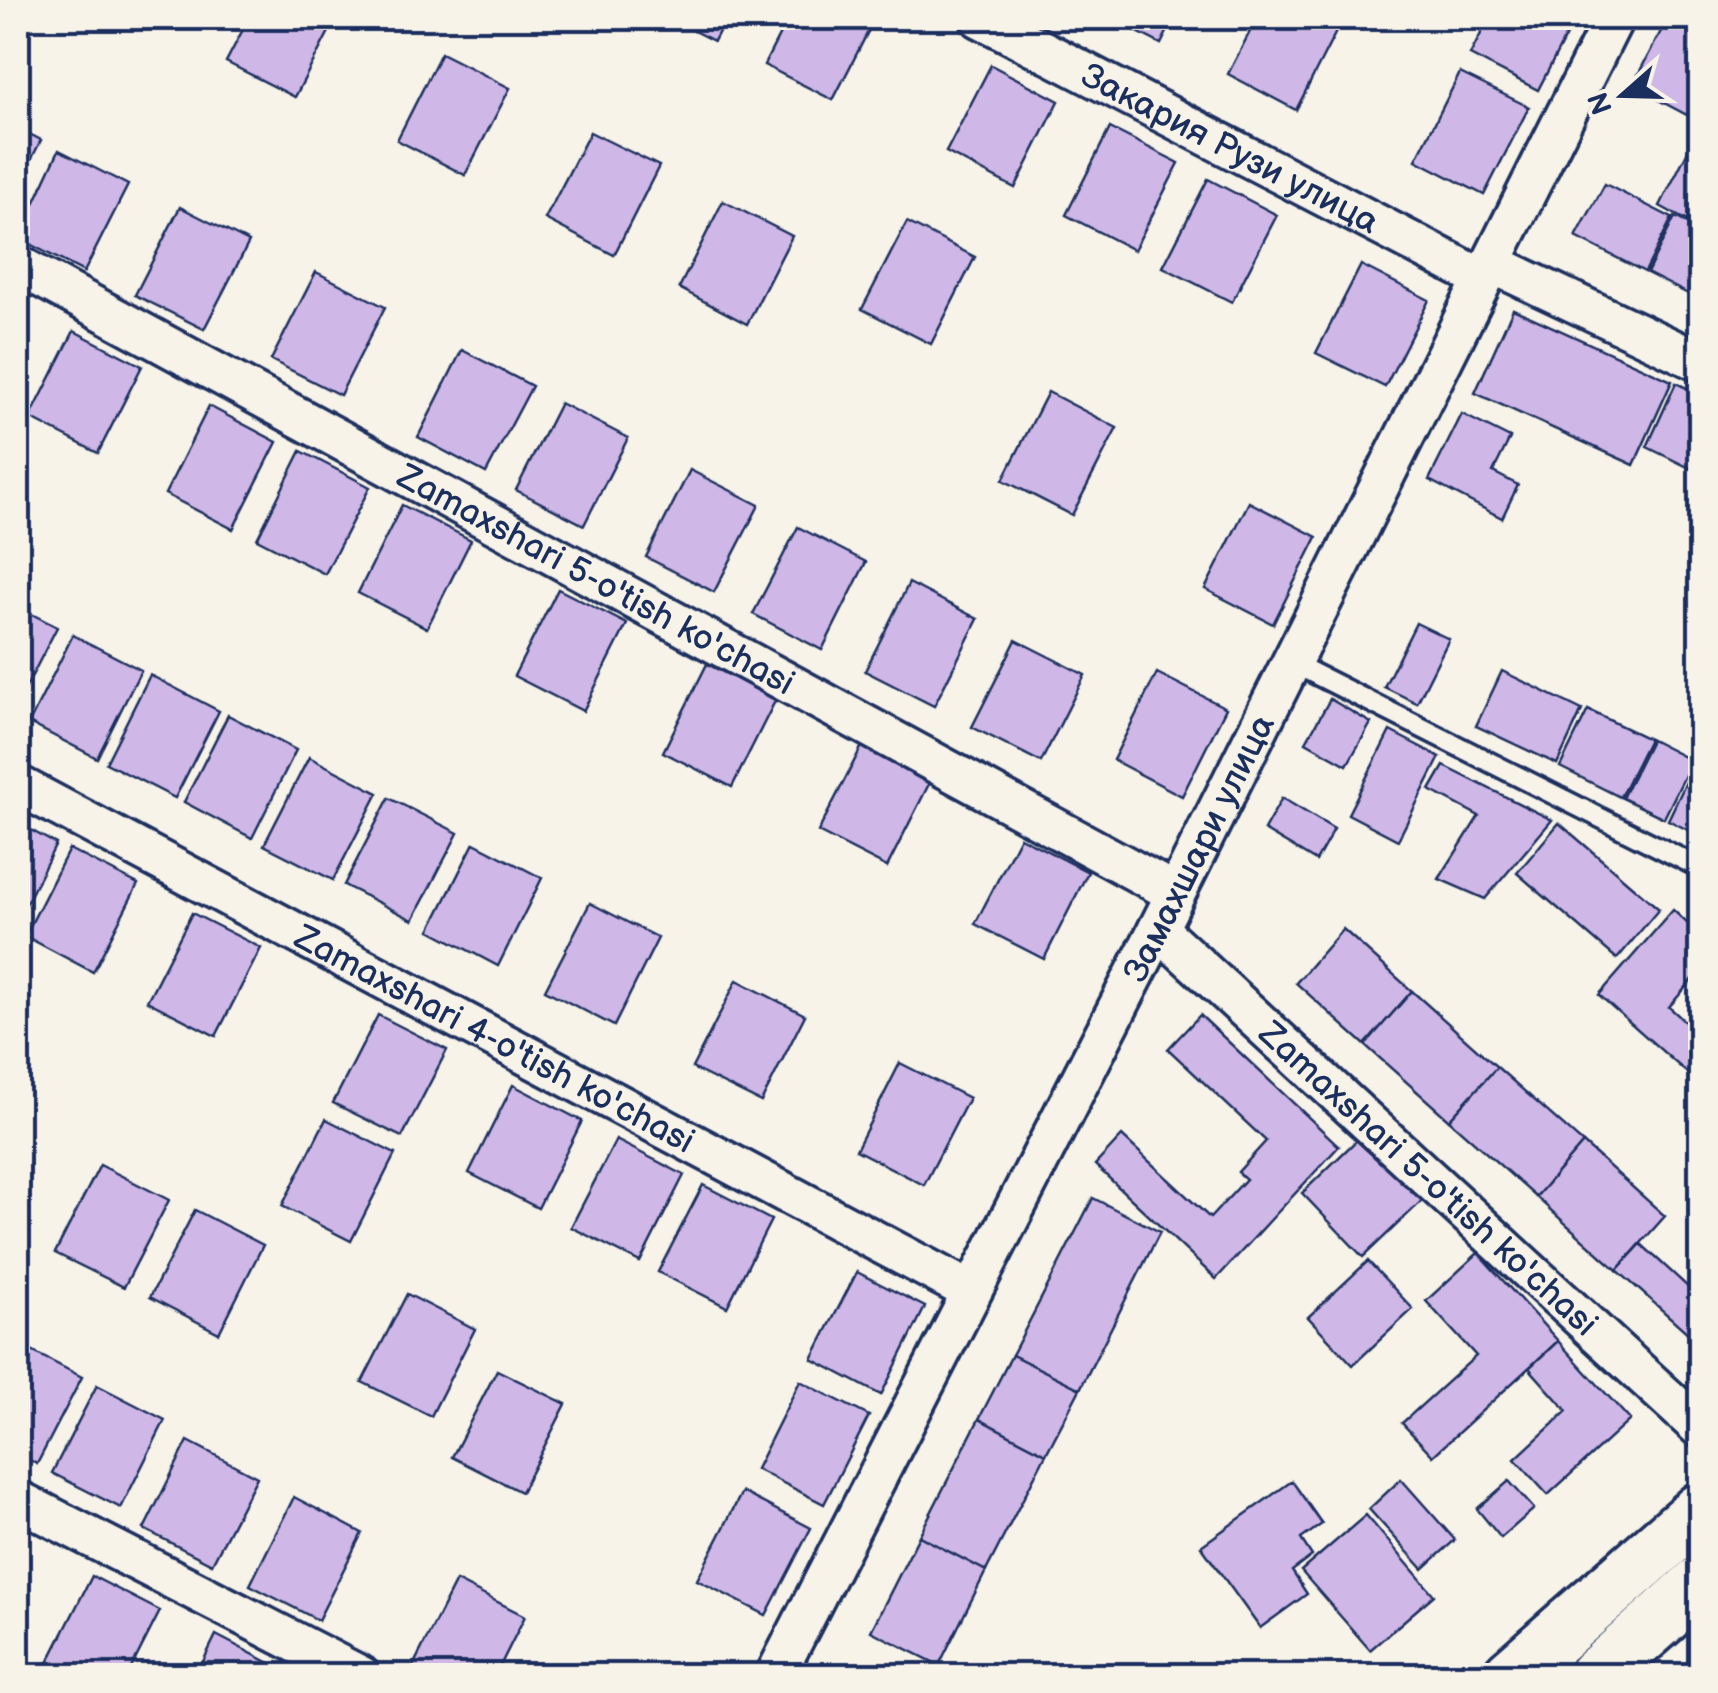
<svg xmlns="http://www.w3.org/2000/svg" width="1718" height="1693" font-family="'Balsamiq Sans',sans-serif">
  <rect width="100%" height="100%" fill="#f7f3e8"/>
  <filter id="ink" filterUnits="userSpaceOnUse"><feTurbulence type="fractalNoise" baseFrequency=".01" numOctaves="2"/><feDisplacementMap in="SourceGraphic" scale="20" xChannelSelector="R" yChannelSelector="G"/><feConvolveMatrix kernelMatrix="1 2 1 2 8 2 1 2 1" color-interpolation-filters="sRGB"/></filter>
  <g filter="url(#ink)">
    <g fill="#cfb8e8" stroke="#1b2f5e" stroke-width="2.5">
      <path d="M249 18H336L295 97 226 62Z"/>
      <path d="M668 18H726L714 41Z"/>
      <path d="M788 18H875L833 100 764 65Z"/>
      <path d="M1110 18H1174L1161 44Z"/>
      <path d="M1257 18H1331L1341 22 1296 110 1228 74Z"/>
      <path d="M1489 18H1575L1538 90 1470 55Z"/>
      <path d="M1668 18H1700V56L1690 77 1700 82V88L1687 115 1632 86Z"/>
      <path d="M441 53 510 88 465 175 397 140Z"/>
      <path d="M991 65 1059 101 1015 188 946 152Z"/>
      <path d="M1460 73 1529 107 1484 195 1416 160Z"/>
      <path d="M1700 127V228L1660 206Z"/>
      <path d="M18 128 41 140 18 186Z"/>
      <path d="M1110 128 1179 163 1134 250 1066 215Z"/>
      <path d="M590 132 659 166 614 255 545 219Z"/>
      <path d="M59 150 128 185 84 272 18 238Z"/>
      <path d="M1208 179 1277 215 1232 302 1163 267Z"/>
      <path d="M1605 184 1672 218 1645 272 1576 237Z"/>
      <path d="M723 201 792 236 747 324 679 288Z"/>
      <path d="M180 207 249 242 204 329 135 295Z"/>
      <path d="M1675 217 1700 230V300L1647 273Z"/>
      <path d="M907 222 975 257 931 344 862 309Z"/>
      <path d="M1361 265 1429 300 1385 387 1316 353Z"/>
      <path d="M316 272 385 307 340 395 271 360Z"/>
      <path d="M1513 309 1672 381 1634 465 1475 393Z"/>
      <path d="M74 331 142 366 98 453 30 418Z"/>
      <path d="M462 350 532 386 486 473 418 437Z"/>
      <path d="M1676 383 1700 394V473L1647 447Z"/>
      <path d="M1048 392 1117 428 1072 515 1003 480Z"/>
      <path d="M560 403 628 438 584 525 516 490Z"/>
      <path d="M209 406 277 442 233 529 165 494Z"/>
      <path d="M1462 414 1510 438 1493 472 1518 485 1502 518 1429 480Z"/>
      <path d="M301 451 370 487 325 574 257 539Z"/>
      <path d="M690 470 759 505 714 592 646 557Z"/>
      <path d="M1249 502 1317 537 1273 624 1205 589Z"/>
      <path d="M402 505 471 540 427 628 358 593Z"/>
      <path d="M798 527 866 562 822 650 753 614Z"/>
      <path d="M909 583 978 619 934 706 865 671Z"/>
      <path d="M558 589 627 624 583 711 514 676Z"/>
      <path d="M18 607 57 627 18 703Z"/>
      <path d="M1416 623 1449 639 1417 703 1384 687Z"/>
      <path d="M73 635 141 670 97 758 29 723Z"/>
      <path d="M1016 640 1085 675 1041 762 972 727Z"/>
      <path d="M707 664 776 699 732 787 663 752Z"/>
      <path d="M1502 671 1582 710 1557 764 1476 726Z"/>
      <path d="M1157 673 1226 708 1182 796 1113 760Z"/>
      <path d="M150 675 219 711 175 798 106 763Z"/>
      <path d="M1330 699 1371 723 1347 765 1306 742Z"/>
      <path d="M1588 710 1649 739 1620 797 1560 767Z"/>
      <path d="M228 715 296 750 252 838 184 802Z"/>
      <path d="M1390 731 1440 757 1398 840 1348 814Z"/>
      <path d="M1651 740 1692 761 1664 818 1622 798Z"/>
      <path d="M863 744 931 780 887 867 818 832Z"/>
      <path d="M309 757 378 793 333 880 264 845Z"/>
      <path d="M1697 759 1700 761V836L1668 820Z"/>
      <path d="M1444 766 1552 820 1485 899 1439 879 1479 816 1430 790Z"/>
      <path d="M389 798 458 833 413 920 344 885Z"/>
      <path d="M1282 798 1334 829 1316 861 1264 830Z"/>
      <path d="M18 823 56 844 18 920Z"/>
      <path d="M1559 823 1659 909 1617 959 1517 873Z"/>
      <path d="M1020 837 1088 872 1044 959 975 924Z"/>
      <path d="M474 843 542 878 498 966 430 930Z"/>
      <path d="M69 849 138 884 93 972 25 936Z"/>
      <path d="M590 903 658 938 614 1026 545 990Z"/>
      <path d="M1673 910 1700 935V971L1669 1007 1700 1035V1074L1695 1080 1599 995Z"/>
      <path d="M192 913 261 948 216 1036 147 1001Z"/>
      <path d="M1343 929 1412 991 1365 1045 1296 983Z"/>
      <path d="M737 980 805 1015 761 1102 692 1068Z"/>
      <path d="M1412 991 1497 1067 1449 1120 1365 1045Z"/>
      <path d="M378 1015 447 1050 402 1137 333 1103Z"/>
      <path d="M1200 1015 1339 1146 1216 1279 1095 1165 1122 1136 1210 1218 1246 1179 1238 1172 1266 1141 1168 1049Z"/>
      <path d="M900 1063 969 1098 924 1185 856 1150Z"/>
      <path d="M1497 1067 1583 1143 1536 1197 1449 1120Z"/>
      <path d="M513 1085 582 1121 538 1208 469 1173Z"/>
      <path d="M326 1119 395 1154 351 1241 282 1206Z"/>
      <path d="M1364 1133 1425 1198 1363 1257 1302 1193Z"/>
      <path d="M616 1140 684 1175 640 1262 571 1227Z"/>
      <path d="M1583 1143 1665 1216 1617 1270 1536 1197Z"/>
      <path d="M100 1165 169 1200 124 1287 55 1253Z"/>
      <path d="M703 1185 771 1220 727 1307 658 1272Z"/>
      <path d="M1093 1198 1160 1232 1080 1389 1012 1355Z"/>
      <path d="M195 1210 263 1245 219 1333 150 1297Z"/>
      <path d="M1641 1244 1700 1298V1344L1617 1270Z"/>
      <path d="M1478 1253 1558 1341 1433 1456 1402 1423 1476 1356 1426 1301Z"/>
      <path d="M1368 1261 1413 1309 1353 1365 1308 1317Z"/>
      <path d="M857 1272 925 1307 881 1395 812 1359Z"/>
      <path d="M407 1294 475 1329 431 1416 362 1382Z"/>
      <path d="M1558 1341 1630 1420 1548 1495 1515 1459 1567 1411 1529 1368Z"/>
      <path d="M18 1344 82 1377 37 1464 18 1454Z"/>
      <path d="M1012 1355 1080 1389 1046 1454 979 1419Z"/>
      <path d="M497 1370 566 1404 521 1492 452 1457Z"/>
      <path d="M800 1381 869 1416 824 1504 756 1469Z"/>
      <path d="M97 1385 165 1420 121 1508 52 1473Z"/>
      <path d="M979 1419 1046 1454 986 1571 919 1536Z"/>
      <path d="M188 1441 257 1477 212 1564 144 1529Z"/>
      <path d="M1401 1479 1455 1540 1423 1569 1369 1509Z"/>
      <path d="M1292 1481 1322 1524 1301 1539 1312 1556 1292 1571 1307 1594 1260 1628 1201 1546Z"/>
      <path d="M1509 1481 1534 1509 1501 1538 1477 1509Z"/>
      <path d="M742 1492 811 1528 766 1615 697 1580Z"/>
      <path d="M294 1497 362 1533 318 1620 250 1585Z"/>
      <path d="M1366 1515 1434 1595 1370 1650 1301 1571Z"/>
      <path d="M919 1536 986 1571 939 1665 871 1631Z"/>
      <path d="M92 1576 160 1611 127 1676H72L48 1663Z"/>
      <path d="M456 1581 525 1616 495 1676H426L412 1668Z"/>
      <path d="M216 1635 285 1671 282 1676H196Z"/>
    </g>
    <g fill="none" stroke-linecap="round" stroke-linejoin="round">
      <g stroke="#1b2f5e" stroke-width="25">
        <path id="lane" d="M1291 662 1700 868"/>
      </g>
      <g stroke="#1b2f5e" stroke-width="45">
        <g id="street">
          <path id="s1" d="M980 18 1483 279"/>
          <path d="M1491 263 1700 362"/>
          <path id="s2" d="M18 265 1175 893"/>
          <path id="s3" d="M18 785 970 1291"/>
          <path id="s4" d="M1158 929 1700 1428"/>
          <path d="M18 1500 361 1676"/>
          <path id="s5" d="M775 1676 1158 929 1614 18"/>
        </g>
      </g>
      <g stroke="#1b2f5e" stroke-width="62">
        <g id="primary">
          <path d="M1511 1676 1700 1511"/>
          <path d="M1596 1676 1700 1584"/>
        </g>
      </g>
      <use href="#lane" stroke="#f7f3e8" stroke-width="18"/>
      <use href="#street" stroke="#f7f3e8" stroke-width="38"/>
      <use href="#primary" stroke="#f7f3e8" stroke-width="55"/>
    </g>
  </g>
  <g text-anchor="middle" stroke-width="8" stroke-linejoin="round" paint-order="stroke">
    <g font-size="35" fill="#1b2f5e" stroke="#f7f3e8">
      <text dy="12" stroke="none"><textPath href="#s1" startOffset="282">Закария Рузи улица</textPath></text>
      <text dy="12" stroke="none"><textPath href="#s2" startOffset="658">Zamaxshari 5-o'tish ko'chasi</textPath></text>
      <text dy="12" stroke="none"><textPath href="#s5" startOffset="930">Замахшари улица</textPath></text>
      <text dy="12" stroke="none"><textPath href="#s3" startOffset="540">Zamaxshari 4-o'tish ko'chasi</textPath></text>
      <text dy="12" stroke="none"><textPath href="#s4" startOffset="368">Zamaxshari 5-o'tish ko'chasi</textPath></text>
    </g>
  </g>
  <rect width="1718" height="1693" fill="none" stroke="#f7f3e8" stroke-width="60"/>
  <rect x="30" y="30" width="1658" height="1633" fill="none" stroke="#1b2f5e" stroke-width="4" filter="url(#ink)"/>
  <g transform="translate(1623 95) rotate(250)" stroke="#f7f3e8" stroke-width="8" paint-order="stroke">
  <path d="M0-8L18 38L0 25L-18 38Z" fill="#1b2f5e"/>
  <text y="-15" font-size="28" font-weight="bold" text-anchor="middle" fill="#1b2f5e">N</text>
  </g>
</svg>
